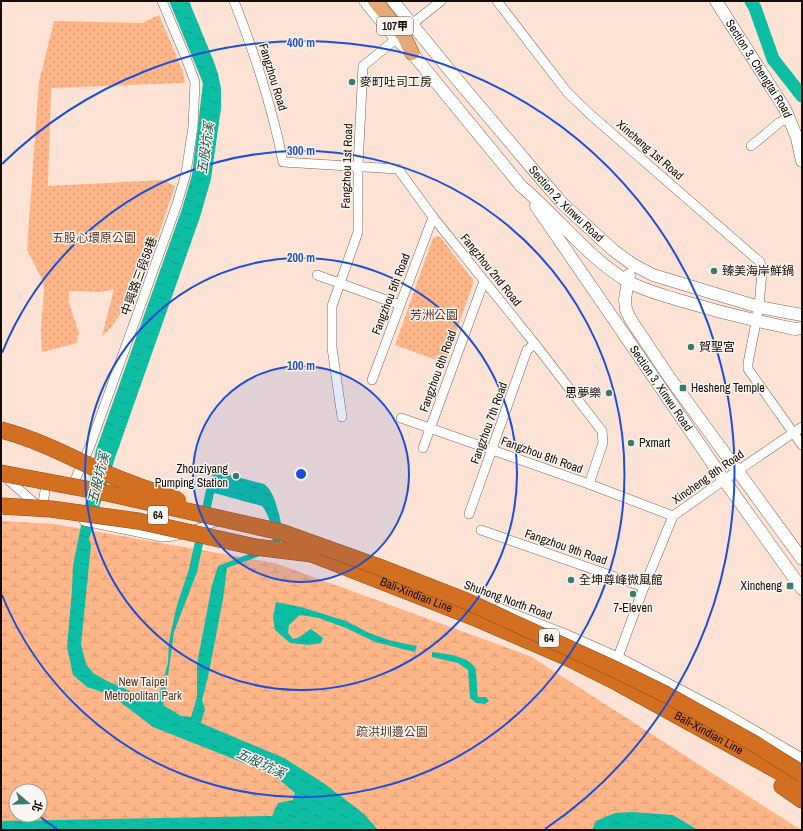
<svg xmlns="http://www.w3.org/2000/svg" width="803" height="831" font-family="'Archivo Narrow','Noto Sans TC',sans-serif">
  <defs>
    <pattern id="green-dots" width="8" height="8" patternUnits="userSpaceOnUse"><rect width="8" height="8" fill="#feb688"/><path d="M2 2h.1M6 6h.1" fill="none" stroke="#d99b74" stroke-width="1.8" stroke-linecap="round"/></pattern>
    <pattern id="wetland-marsh" width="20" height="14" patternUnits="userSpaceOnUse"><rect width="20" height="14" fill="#feb688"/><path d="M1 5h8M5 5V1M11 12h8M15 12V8" fill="none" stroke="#d99b74"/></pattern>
    <pattern id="water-ripples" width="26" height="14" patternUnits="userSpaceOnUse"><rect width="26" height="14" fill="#0dbda4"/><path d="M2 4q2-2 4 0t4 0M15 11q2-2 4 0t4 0" fill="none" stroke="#0ca18c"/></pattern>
  </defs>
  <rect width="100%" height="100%" fill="#fce3d5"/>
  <g fill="url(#green-dots)">
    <path d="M159 15 183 72 185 83 51 88 48 186 163 180 175 186 151 257 138 289 109 330 102 336 114 289 101 292 69 291V303L79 333 78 335 77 343 42 352 41 328 44 289 41 277 27 250 39 82 54 21 142 23Z"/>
    <path d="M438 236 441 238 473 280V284L445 363 395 345 433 238Z"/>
  </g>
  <path fill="url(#wetland-marsh)" fill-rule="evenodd" d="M1 521 54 524 275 563 530 656 801 830H1ZM16 791H40V815H16Z"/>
  <g fill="url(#water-ripples)" fill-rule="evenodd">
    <path d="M169 1H189L214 62 218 74 221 88V108L211 179 200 217 115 458 89 539 91 545 81 645 86 664 93 673 107 681 157 703 168 663 169 641 177 605 189 569 206 490 214 471 264 484C273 491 275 501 278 511 281 520 284 537 278 545 273 553 237 564 227 568L223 599 208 677 202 700 205 709 201 723 284 758 325 784 364 814 378 830H1V821L272 816 278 803 293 800 295 793 274 775 153 727 111 695 87 687 73 675 67 647 72 590 73 566 96 450 182 209 192 175 203 83ZM214 493 262 506C269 514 274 532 272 543L267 547 218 566 212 585 197 664V697L191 717 181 716 163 705 168 676 174 632 197 572Z"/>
    <path d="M276 602 301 607 346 621 369 633 392 641 417 646 415 652 375 642 346 628 319 618 300 615 289 625 288 633 293 639C301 638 304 633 311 629L323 638 321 643 309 645 290 643 275 630 273 618Z"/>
    <path d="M432 652C443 653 471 657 475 668 477 672 477 691 478 697H486L489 701 485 704 476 703 470 698 468 670 458 663 432 657Z"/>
    <path d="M632 812 673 815 698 830H592L596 821 615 813Z"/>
  </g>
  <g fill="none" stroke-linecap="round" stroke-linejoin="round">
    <path stroke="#0dbda4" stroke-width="13" d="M751 1 755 8 773 59 802 96"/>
    <g stroke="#7e6454" stroke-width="10">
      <g id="street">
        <path d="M234 1C255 54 272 106 283 162L398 169 433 217 535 344 602 431 603 443 589 484"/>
        <path d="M497 1 567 92 592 116 760 262 762 271 759 307 748 363V369L802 445"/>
        <path d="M412 24 441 1"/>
        <path d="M751 146 780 122 789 118"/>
        <path d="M317 275 400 305"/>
        <path d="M372 380 433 217"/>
        <path d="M342 417 332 348V306L358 232V166L363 66 396 39"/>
        <path d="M401 418 589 484 673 516"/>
        <path d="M423 448 484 281"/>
        <path d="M5 477 40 508"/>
        <path d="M71 489 90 446 177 204 186 173 193 127 195 82 186 58 162 1"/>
        <path d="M42 509 46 485"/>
        <path d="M469 514 527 350 535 344"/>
        <path d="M84 521 162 537C181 537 199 528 217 521"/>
        <path d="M481 530 644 587"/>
        <path d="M499 608 568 635 618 657 723 712 802 758"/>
        <path d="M618 657 644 587 673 516 724 480 802 427"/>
      </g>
    </g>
    <g stroke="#7e6454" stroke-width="13">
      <g id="secondary">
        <path d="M365 1 396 39 412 53 521 186C557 216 586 256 627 281 641 289 659 294 675 299 715 311 755 321 795 329L802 328"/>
        <path id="s1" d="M393 1 460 83 536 173 563 204 613 250 632 264 653 275 759 307 802 315"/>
        <path id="s2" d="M716 1 785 109 797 138 802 161"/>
        <path id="s3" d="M536 206 724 480 802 589"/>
        <path d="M629 275 625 299 626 310 631 320 669 377 802 559"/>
      </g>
    </g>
    <g stroke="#914c17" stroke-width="15">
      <path id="primary" d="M375 1 404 36 412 53"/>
    </g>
    <g stroke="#914c17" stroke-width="17">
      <g id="highway">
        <path id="s4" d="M312 554 473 617 568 658 618 683 778 771 802 787"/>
        <path d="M782 786 802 800"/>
      </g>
    </g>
    <use href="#street" stroke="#fff" stroke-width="9"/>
    <use href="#secondary" stroke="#fff" stroke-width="12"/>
    <use href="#primary" stroke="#e5a979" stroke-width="14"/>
    <use href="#highway" stroke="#d36f20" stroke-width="16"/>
    <g stroke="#914c17" stroke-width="17" stroke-linecap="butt">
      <g id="highway-bridge">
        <path d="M1 430C39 440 68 456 103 472 127 483 153 491 178 500"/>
        <path d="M1 473 107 493 281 532 379 567 466 601 614 669 665 694 755 744 802 774"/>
        <path d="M1 506 51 509 138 521 255 547 312 554"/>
      </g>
    </g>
    <use href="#highway-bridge" stroke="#d36f20" stroke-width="16"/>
  </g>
  <circle cx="301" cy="474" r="108" fill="#1d4ed8" fill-opacity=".12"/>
  <g fill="none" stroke="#1d4ed8" stroke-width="2">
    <circle cx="301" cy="474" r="108"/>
    <circle cx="301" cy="474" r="216"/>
    <path d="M2 353A323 323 0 1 1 2 595"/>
    <path d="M57 829A431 431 0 0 1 39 816M2 164A431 431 0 1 1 545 829"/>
  </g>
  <g fill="#397c6f" stroke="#fbf5f1" stroke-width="1.5">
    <circle cx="352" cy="82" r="4"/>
    <circle cx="714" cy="271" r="4"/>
    <circle cx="691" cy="347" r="4"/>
    <rect x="679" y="384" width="8" height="8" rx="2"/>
    <circle cx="609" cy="393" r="4"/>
    <circle cx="631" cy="443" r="4"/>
    <circle cx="236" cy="476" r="4"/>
    <circle cx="571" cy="580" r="4"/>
    <rect x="786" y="582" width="8" height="8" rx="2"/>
    <circle cx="633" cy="594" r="4"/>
  </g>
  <g text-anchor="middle" stroke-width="3" stroke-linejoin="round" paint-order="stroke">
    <g fill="#fbf5f1" stroke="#5b524c" stroke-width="1">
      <rect x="377" y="17" width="36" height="18" rx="3"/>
      <rect x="148" y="506" width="20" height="18" rx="3"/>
      <rect x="539" y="629" width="20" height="18" rx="3"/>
    </g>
    <g font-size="11" font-weight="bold" fill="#160c06">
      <text x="395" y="30">107甲</text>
      <text x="158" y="519">64</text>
      <text x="549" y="642">64</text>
    </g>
    <g font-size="12" fill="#160c06" stroke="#fbf5f1">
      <text dy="4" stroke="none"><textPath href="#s2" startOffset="80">Section 3, Chengtai Road</textPath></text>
      <text transform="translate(273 77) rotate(73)" y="4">Fangzhou Road</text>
      <text transform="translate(650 150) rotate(41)" y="4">Xincheng 1st Road</text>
      <text transform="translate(347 166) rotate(-88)" y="4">Fangzhou 1st Road</text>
      <text dy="4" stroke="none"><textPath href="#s1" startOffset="267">Section 2, Xinwu Road</textPath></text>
      <text transform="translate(491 270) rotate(51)" y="4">Fangzhou 2nd Road</text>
      <text transform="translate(139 276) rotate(-70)" y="4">中興路三段58巷</text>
      <text transform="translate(391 294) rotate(-69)" y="4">Fangzhou 5th Road</text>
      <text transform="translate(438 371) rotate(-70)" y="4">Fangzhou 6th Road</text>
      <text dy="4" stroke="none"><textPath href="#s3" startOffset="221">Section 3, Xinwu Road</textPath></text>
      <text transform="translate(489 423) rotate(-70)" y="4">Fangzhou 7th Road</text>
      <text transform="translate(542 455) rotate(20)" y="4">Fangzhou 8th Road</text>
      <text transform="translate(708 477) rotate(-35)" y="4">Xincheng 8th Road</text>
      <text transform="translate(566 547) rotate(19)" y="4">Fangzhou 9th Road</text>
      <text dy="4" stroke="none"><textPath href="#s4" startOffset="112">Bali-Xindian Line</textPath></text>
      <text transform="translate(508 600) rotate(20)" y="4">Shuhong North Road</text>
      <text dy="4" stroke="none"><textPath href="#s4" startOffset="436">Bali-Xindian Line</textPath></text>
    </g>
    <g font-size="12" fill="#160c06" stroke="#fbf5f1" text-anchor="start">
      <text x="360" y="86">麥町吐司工房</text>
      <text x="722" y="275">臻美海岸鮮鍋</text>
      <text x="699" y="351">賀聖宮</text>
      <text x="691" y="392">Hesheng Temple</text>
      <text x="601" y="397" text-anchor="end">思夢樂</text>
      <text x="639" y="447">Pxmart</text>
      <text x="228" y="473" text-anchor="end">Zhouziyang<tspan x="228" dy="14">Pumping Station</tspan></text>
      <text x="579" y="584">全坤尊峰微風館</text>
      <text x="782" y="590" text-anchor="end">Xincheng</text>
      <text x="633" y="612" text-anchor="middle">7-Eleven</text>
    </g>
    <g font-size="12" fill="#58341c" stroke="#fbf5f1">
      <text x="94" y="242">五股心環原公園</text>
      <text x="434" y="319">芳洲公園</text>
      <text x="143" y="686">New Taipei<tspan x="143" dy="14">Metropolitan Park</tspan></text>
      <text x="392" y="736">疏洪圳邊公園</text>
    </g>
    <g font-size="13" font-style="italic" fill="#1b574c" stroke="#fbf5f1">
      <text transform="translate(205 148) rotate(-82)" y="5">五股坑溪</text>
      <text transform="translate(98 478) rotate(-76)" y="5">五股坑溪</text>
      <text transform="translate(261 763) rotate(25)" y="5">五股坑溪</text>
    </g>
  </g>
  <circle cx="301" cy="474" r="6" fill="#1d4ed8" stroke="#fbf5f1" stroke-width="2"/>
  <g font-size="12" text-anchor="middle" font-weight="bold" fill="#1d4ed8" stroke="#fbf5f1" stroke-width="3" stroke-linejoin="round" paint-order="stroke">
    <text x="301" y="47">400 m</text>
    <text x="301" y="155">300 m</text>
    <text x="301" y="262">200 m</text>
    <text x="301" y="370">100 m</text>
  </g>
  <rect width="803" height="831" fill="none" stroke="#160c06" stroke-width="4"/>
  <g transform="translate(28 803) rotate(109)"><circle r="19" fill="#fbf5f1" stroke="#9f9893"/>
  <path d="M0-3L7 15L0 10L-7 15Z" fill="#397c6f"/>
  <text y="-6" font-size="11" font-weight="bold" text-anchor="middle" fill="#160c06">北</text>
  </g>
</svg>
